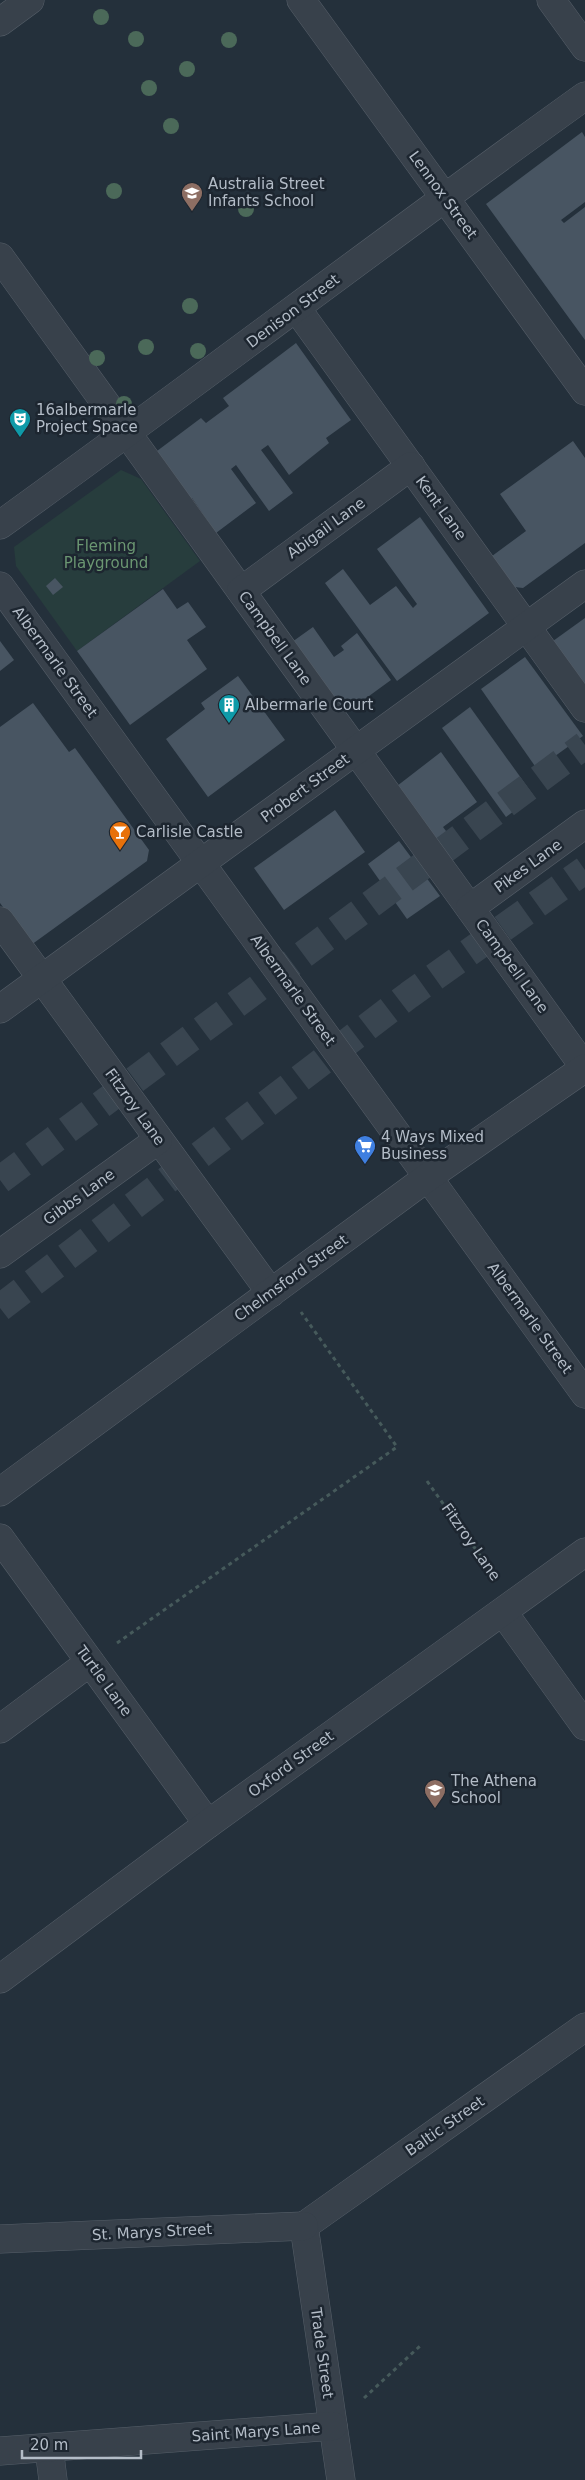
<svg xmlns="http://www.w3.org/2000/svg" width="585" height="2480" font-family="'DejaVu Sans',sans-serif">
  <rect width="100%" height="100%" fill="#24303b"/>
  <path fill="#273d3d" d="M121 470 141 479 200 561 77 651 16 566 14 547Z"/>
  <g fill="#485562">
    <path d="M582 132 585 137V202L561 220 564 223 585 207V340L486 204Z"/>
    <path d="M296 343 351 420 326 438 329 443 289 475 268 445 261 450 293 493 269 511 236 465 231 469 256 503 216 533 192 498 187 502 153 454 201 418 206 423 229 406 223 398Z"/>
    <path d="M573 441 585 458V543L523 588 507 586 488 559 526 531 500 494Z"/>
    <path d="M420 517 489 613 397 681 325 583 343 569 370 605 396 586 413 608 417 604 377 549Z"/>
    <path d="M55 578 63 587 53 595 46 586Z"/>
    <path d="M163 589 177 609 188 602 206 627 187 640 207 669 130 725 77 651Z"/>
    <path d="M585 618V686L553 641Z"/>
    <path d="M313 627 334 657 344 650 341 646 357 633 391 680 343 715 292 642Z"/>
    <path d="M0 641 14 660 0 671Z"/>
    <path d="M525 657 583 736 537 769 481 689Z"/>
    <path d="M238 676 285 740 208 797 166 739 205 709 201 703Z"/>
    <path d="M33 703 69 752 75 748 149 850 147 861 31 945 0 903V727Z"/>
    <path d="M470 707 534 796 506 817 442 728Z"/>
    <path d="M441 752 477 802 443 827 461 851 450 859 397 786Z"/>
    <path d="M335 810 365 852 284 910 254 868Z"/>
    <path d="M399 841 440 896 407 919 368 864Z"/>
  </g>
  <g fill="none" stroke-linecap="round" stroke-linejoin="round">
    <g stroke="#394550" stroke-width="28" stroke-dasharray="28 14" stroke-linecap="butt">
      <path d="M0 1180 585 745"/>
      <path d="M0 1308 409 995 585 870"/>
    </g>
    <g stroke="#565f69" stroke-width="29">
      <g id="minor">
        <path d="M301 0 585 391"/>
        <path d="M551 0 585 47"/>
        <path d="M0 22 30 0"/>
        <path d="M0 257 585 1068"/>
        <path d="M297 309 585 708"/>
        <path d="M0 525C196 384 388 237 585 96"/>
        <path d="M0 586 585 1394"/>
        <path d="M241 591 411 466"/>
        <path d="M470 908 585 824"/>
        <path d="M0 921 271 1293"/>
        <path d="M0 1009 585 584"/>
        <path d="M0 1254 158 1140"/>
        <path d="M0 1492 428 1177 585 1068"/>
        <path d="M0 1538 208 1824"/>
        <path d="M503 1612 585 1726"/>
        <path d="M0 1729 90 1662"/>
        <path d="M0 1979 208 1824 585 1552"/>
        <path d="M304 2226 585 2027"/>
        <path d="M304 2226 341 2480"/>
        <path d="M0 2239 304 2226"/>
        <path d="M49 2448 53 2480"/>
        <path d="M0 2451 333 2426"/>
      </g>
    </g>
    <g stroke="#465a5b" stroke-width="3" stroke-dasharray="4 4" stroke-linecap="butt">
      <path d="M427 1481 494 1575"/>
      <path d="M117 1643 397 1447 301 1312"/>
      <path d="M364 2398 420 2346"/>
    </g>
    <use href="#minor" stroke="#38414b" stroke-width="28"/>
  </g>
  <g fill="#4b6959">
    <circle cx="101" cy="17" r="8"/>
    <circle cx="136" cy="39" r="8"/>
    <circle cx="229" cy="40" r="8"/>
    <circle cx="187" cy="69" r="8"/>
    <circle cx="149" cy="88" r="8"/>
    <circle cx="171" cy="126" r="8"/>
    <circle cx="114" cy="191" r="8"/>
    <circle cx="246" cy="209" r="8"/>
    <circle cx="190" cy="306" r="8"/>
    <circle cx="146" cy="347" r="8"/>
    <circle cx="198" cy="351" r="8"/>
    <circle cx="97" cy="358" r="8"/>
    <circle cx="124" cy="404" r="8"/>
  </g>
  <defs>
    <g id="school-pin" transform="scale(1.125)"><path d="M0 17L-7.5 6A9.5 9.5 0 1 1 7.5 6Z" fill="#8d6e63" stroke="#1d2630"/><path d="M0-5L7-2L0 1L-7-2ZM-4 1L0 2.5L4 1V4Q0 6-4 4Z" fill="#fff"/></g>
    <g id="theatre-pin" transform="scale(1.125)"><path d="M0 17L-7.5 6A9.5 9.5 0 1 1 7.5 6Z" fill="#0f9aa8" stroke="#1d2630"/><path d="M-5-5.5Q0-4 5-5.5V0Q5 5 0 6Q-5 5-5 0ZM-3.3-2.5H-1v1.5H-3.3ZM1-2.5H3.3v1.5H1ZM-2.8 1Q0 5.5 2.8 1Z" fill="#fff"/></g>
    <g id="building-pin" transform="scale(1.125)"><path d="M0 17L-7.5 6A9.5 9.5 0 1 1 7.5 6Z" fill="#0f9aa8" stroke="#1d2630"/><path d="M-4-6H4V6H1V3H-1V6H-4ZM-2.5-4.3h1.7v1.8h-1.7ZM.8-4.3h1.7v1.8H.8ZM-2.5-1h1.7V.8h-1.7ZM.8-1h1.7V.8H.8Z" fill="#fff"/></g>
    <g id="bar-pin" transform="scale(1.125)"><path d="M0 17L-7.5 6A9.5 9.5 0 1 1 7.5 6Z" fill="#e8710a" stroke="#1d2630"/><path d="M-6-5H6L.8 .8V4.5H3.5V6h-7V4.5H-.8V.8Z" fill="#fff"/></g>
    <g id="supermarket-pin" transform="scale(1.125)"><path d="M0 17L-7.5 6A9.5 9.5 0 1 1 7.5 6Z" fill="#3f7fe0" stroke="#1d2630"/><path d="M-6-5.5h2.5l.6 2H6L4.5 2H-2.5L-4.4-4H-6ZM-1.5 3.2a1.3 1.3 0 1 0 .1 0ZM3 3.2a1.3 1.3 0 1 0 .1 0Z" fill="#fff"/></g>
  </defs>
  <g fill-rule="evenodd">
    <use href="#school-pin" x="192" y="193"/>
    <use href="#theatre-pin" x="20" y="419"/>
    <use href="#building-pin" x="229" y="705"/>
    <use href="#bar-pin" x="120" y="832"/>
    <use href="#supermarket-pin" x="365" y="1146"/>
    <use href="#school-pin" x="435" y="1790"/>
  </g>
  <g text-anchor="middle" stroke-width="5" stroke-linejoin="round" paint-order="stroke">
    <g font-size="15" fill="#b3bcc7" stroke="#1d2630" text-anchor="start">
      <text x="208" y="189">Australia Street<tspan x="208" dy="17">Infants School</tspan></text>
      <text x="36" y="415">16albermarle<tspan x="36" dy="17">Project Space</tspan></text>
      <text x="245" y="710">Albermarle Court</text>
      <text x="136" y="837">Carlisle Castle</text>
      <text x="381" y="1142">4 Ways Mixed<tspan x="381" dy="17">Business</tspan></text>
      <text x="451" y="1786">The Athena<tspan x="451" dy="17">School</tspan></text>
    </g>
    <g font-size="15" fill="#b3bcc7" stroke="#1d2630">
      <text transform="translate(443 195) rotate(54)" y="5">Lennox Street</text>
      <text transform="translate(293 311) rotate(-37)" y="5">Denison Street</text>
      <text transform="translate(441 508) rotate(54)" y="5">Kent Lane</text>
      <text transform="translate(326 528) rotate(-36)" y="5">Abigail Lane</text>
      <text transform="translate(275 638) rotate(54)" y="5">Campbell Lane</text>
      <text transform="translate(55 662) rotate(54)" y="5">Albermarle Street</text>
      <text transform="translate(305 788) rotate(-36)" y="5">Probert Street</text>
      <text transform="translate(528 866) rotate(-36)" y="5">Pikes Lane</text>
      <text transform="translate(512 966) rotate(54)" y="5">Campbell Lane</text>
      <text transform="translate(293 990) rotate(54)" y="5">Albermarle Street</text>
      <text transform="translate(135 1107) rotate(54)" y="5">Fitzroy Lane</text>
      <text transform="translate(79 1197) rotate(-36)" y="5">Gibbs Lane</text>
      <text transform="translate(291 1278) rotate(-36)" y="5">Chelmsford Street</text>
      <text transform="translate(530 1318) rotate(54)" y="5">Albermarle Street</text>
      <text transform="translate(471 1542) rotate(55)" y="5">Fitzroy Lane</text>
      <text transform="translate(104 1681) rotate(54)" y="5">Turtle Lane</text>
      <text transform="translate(291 1764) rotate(-36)" y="5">Oxford Street</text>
      <text transform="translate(445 2126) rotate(-35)" y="5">Baltic Street</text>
      <text transform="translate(152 2232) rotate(-3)" y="5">St. Marys Street</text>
      <text transform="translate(322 2353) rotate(82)" y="5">Trade Street</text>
      <text transform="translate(256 2432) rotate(-4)" y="5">Saint Marys Lane</text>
    </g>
    <g font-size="15" fill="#6b9772" stroke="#1d2630">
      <text x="106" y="551">Fleming<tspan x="106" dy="17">Playground</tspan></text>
    </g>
  </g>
  <path d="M22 2450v8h119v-8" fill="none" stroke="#b3bcc7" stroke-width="2.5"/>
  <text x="30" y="2450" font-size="15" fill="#b3bcc7" stroke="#1d2630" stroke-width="4" paint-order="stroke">20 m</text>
</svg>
